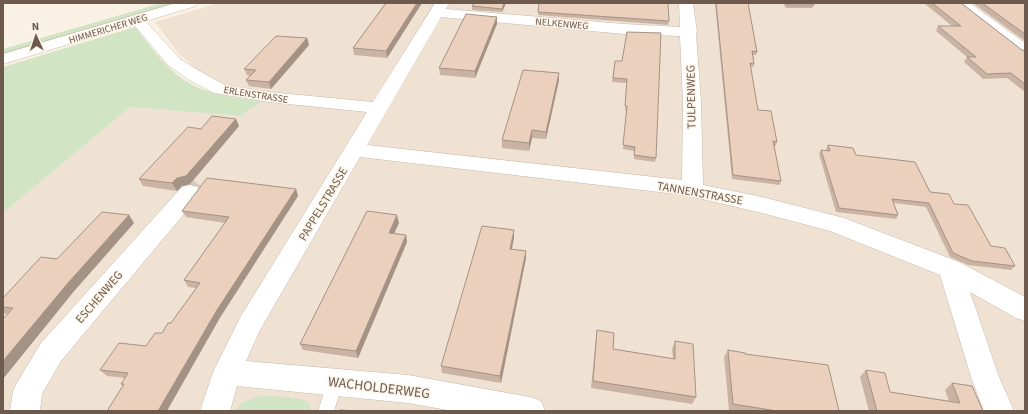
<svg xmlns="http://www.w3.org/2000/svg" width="1028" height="414" font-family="'Source Sans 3',sans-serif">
  <rect width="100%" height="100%" fill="#f9f1e3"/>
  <path fill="#f0e2d3" d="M219 3H1025V411H3V213L130 107 240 116 263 101 270 92 220 83 200 72 179 54 155 22Z"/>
  <g fill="#d1e4c4">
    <path d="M162 3H182L3 55V49Z"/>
    <path d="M135 27C148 43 161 61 176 74 199 94 234 98 263 101L240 116 130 107 3 213V67Z"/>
    <path d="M260 395 302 399 309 403 311 411H234L242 403Z"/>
  </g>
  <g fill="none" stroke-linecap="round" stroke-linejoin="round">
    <path stroke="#d6cbbe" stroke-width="20" stroke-dasharray="20 10" stroke-linecap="butt" d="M190 192 197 183"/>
    <g stroke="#c8b8ac" stroke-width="1">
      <path id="service" d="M335 375 341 377 343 382 334 411H318L329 377Z"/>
    </g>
    <g stroke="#c8b8ac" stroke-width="1">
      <g id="minor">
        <path d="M435 3H449L446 9 624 24 680 27 679 3H693L697 32 696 34 701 102 703 185 762 197 844 218 959 262 1025 297V321L1016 318 970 292 999 377 1014 411H984L971 377 940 275 830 231 762 213 685 195 360 157 260 330 246 361 408 375 530 397 541 401 545 411H453L408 403 237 386 230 411H200L213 372 241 316 367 112 269 102 214 93 189 80 168 65 129 19 131 16 136 15 141 16 180 59 201 72 225 85 269 92 373 102ZM441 17 624 34 680 36 683 102 682 180 367 145Z"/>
        <path d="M954 3H970L1025 43V56L1019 54Z"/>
        <path d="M190 185 198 187 201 192 198 197 61 361 42 394 40 411H10L13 391 18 381 41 343 182 187Z"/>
      </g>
    </g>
    <g stroke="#c8b8ac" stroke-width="1">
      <path id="tertiary" d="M176 3H198L196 6 3 64V54Z"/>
    </g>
    <use href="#service" fill="#fff" fill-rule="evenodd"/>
    <use href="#minor" fill="#fff" fill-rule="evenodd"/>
    <use href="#tertiary" fill="#fff" fill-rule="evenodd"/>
  </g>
  <g fill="#cab3a3">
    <path d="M386 3H422L387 58 354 55 353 48Z"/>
    <path d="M474 3H506L502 12 472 10V6Z"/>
    <path d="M539 3 669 21 668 25 538 15Z"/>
    <path d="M715 3H748L757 52 756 55H753L754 64 753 67H750L758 110 777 142 776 146H774L781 181 780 185 732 179Z"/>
    <path d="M783 3H813L814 5 812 8H786Z"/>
    <path d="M924 3H961L1022 50 1025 51V92L1007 78 983 79 964 62 967 57 936 31 938 26H952Z"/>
    <path d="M973 3H1025V41Z"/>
    <path d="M497 17V24L475 78 440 75 439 68Z"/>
    <path d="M307 38 309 45 271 89 249 86 246 80 250 76 247 75 244 69Z"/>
    <path d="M615 61H622L656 158 655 162 634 159V151L623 149 627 110H625L627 83 612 82Z"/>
    <path d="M559 73V80L546 139 532 138 529 151 502 148V140Z"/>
    <path d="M236 119 239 126 190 184 182 186 177 191 143 186 139 179 201 129Z"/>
    <path d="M828 145 856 155 954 204 991 246 1015 266 1011 270 968 265 950 257 926 207 894 203 898 215 896 219 836 212 819 154 821 150 827 151 826 149Z"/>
    <path d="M296 189 298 196 221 316 123 386 121 384 125 378 107 376 100 370 146 346 162 333 171 323 196 288 188 287 184 280 225 223 186 217 182 211Z"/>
    <path d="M129 215 134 223 75 290 7 314 3 313V298L57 259Z"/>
    <path d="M399 223 394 233 406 235 407 242 358 358 303 350 300 344Z"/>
    <path d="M514 230V238L512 249 526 251V258L501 383 442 373 441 366Z"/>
    <path d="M597 330 613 349 673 359 672 349 675 341 696 397 692 404 591 388 596 337Z"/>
    <path d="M728 350 839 411H734L729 410 724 357Z"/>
    <path d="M866 370 890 392 949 401 945 390 952 383 983 411H869L860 377Z"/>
  </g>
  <g fill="#a49285">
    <path d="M417 3H422L387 58 386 51Z"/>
    <path d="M504 3H506L502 12V9Z"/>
    <path d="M497 17V24L475 78V71Z"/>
    <path d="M307 38 309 45 271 89 269 82Z"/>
    <path d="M559 73V80L546 139V132Z"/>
    <path d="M236 119 239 126 190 184 182 186 177 191 172 183Z"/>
    <path d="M532 130V138L529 151V143Z"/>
    <path d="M296 189 298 196 221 316 167 411H158L217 310Z"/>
    <path d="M129 215 134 223 75 290 3 379V361L68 283Z"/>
    <path d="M397 215 399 223 391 240 389 233Z"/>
    <path d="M514 230V238L510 256V249Z"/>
    <path d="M406 235 407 242 358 358 356 351Z"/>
    <path d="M526 251V258L501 383 500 376Z"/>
  </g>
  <g fill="#ebd0be" stroke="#a49285">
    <path d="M386 3H417L386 51 353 48Z"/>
    <path d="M474 3H504L502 9 472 6Z"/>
    <path d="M539 3H668L669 21 538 12Z"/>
    <path d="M716 3H748L757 52 752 51 754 64 750 63 758 110 771 111 777 142 773 141 781 181 733 175Z"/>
    <path d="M786 3H813L814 5H787Z"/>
    <path d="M932 3H961L1022 50 1025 51V84L1011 73 987 74 967 57H976L938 26H961Z"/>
    <path d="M982 3H1025V34Z"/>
    <path d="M466 14 497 17 475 71 439 68Z"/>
    <path d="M627 32 661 33 656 158 634 155 635 147 623 145 627 106H625L627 79 613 78 615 61H622Z"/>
    <path d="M276 36 307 38 269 82 246 80 256 70 244 69Z"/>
    <path d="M523 70 559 73 546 132 532 130 529 143 502 140Z"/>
    <path d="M212 116 236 119 186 176 177 178 172 183 139 179 188 127 201 129Z"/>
    <path d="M828 145 853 148 856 155 915 162 930 192 949 194 954 204 968 205 991 246 1005 248 1015 266 972 261 953 253 929 203 892 199 898 215 839 208 821 150 830 151Z"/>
    <path d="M207 178 296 189 217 310 158 411H107L124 384H121L128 373 100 370 119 343 146 346 155 333H162L168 323H171L200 283 184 280 229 217 182 211Z"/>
    <path d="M367 211 397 215 389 233 406 235 356 351 300 344Z"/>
    <path d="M102 212 129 215 68 283 3 361V319L13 308 3 307V298L41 257 57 259Z"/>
    <path d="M482 226 514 230 510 249 526 251 500 376 441 366Z"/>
    <path d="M597 330 614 333 613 349 675 359V341L693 344 696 397 593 381Z"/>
    <path d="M728 350 745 353V354L828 365 839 411H777L733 404Z"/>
    <path d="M866 370 885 373 890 392 960 403 952 383 972 386 983 411H877Z"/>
    <path d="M340 410 358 411H340Z"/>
  </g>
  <g text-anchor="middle" stroke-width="3" stroke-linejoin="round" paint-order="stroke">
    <g font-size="10" fill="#6e594d" stroke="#fcf5e9">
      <text transform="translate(562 23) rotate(5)" y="4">NELKENWEG</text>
      <text transform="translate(108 28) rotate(-17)" y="4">HIMMERICHER WEG</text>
      <text transform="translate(256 94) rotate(9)" y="4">ERLENSTRASSE</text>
    </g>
    <g font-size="12" fill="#6e594d" stroke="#fcf5e9">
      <text transform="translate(691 97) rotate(-91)" y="4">TULPENWEG</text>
      <text transform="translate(700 193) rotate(10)" y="4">TANNENSTRASSE</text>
      <text transform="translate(323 204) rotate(-59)" y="4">PAPPELSTRASSE</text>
      <text transform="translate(99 297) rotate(-49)" y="4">ESCHENWEG</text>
    </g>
    <g font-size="14" fill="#6e594d" stroke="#fcf5e9">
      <text transform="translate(379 387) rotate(7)" y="5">WACHOLDERWEG</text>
    </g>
  </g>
  <rect width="1028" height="414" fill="none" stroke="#6e594d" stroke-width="8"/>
  <g transform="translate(36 36) rotate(357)" stroke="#fcf5e9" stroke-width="3" paint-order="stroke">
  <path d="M0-3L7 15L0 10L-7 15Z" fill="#6e594d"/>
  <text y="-6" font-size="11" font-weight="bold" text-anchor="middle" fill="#6e594d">N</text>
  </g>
</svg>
